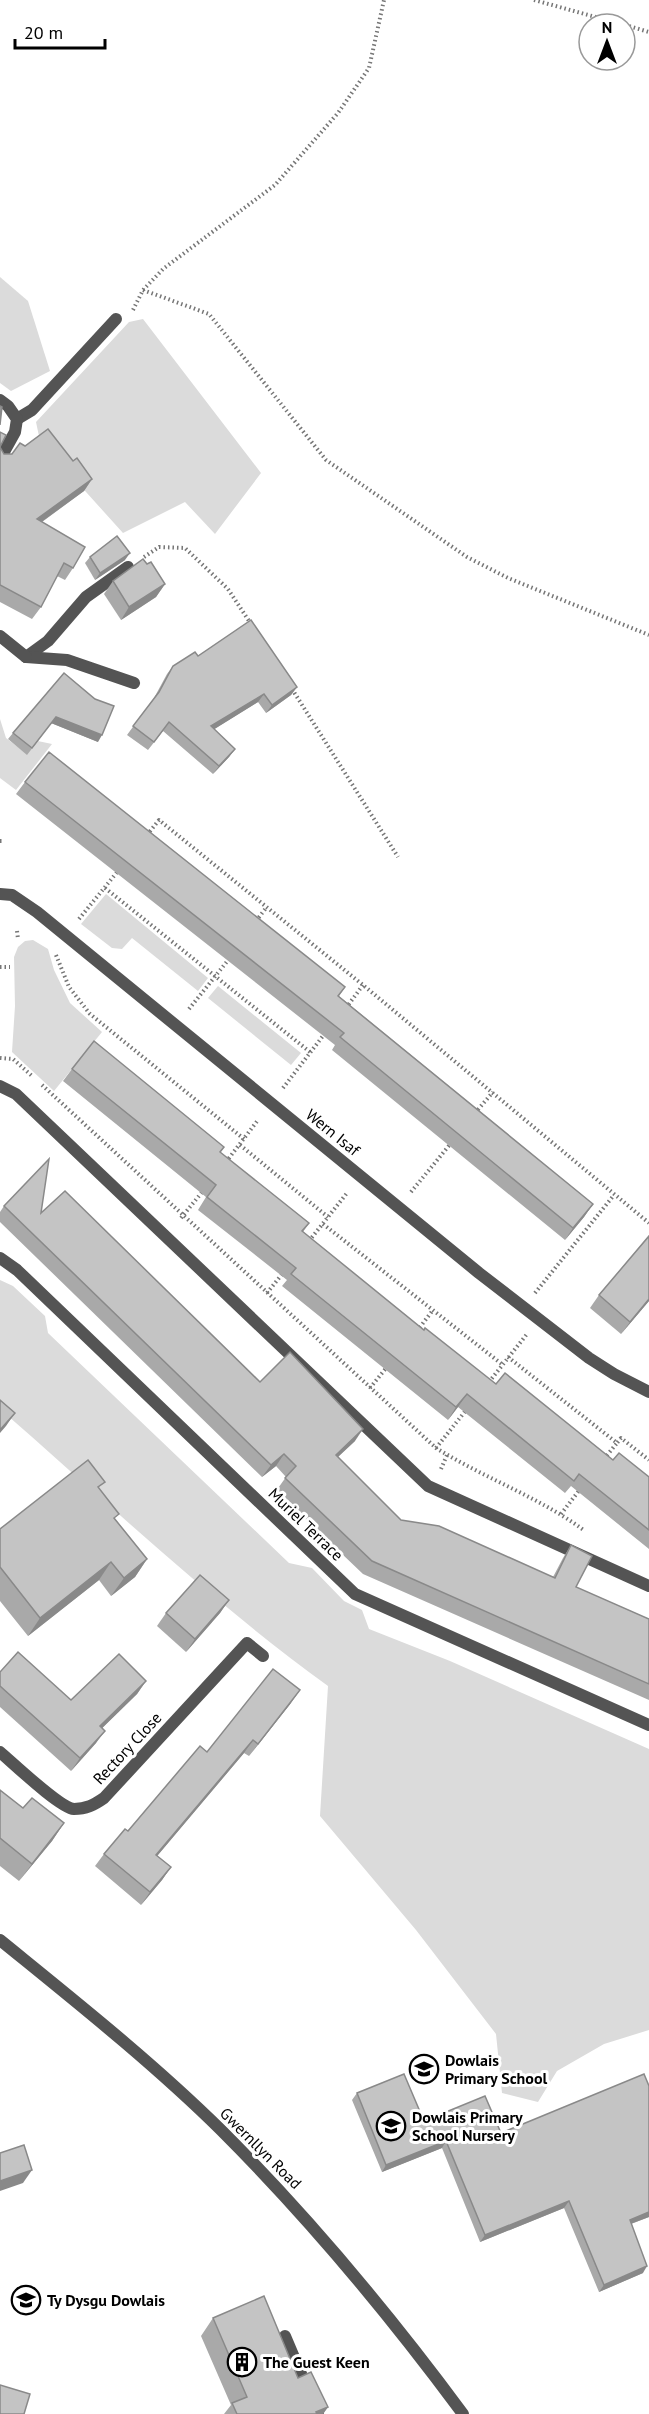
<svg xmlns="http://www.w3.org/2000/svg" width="649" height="2414" font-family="'PT Sans',sans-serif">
  <rect width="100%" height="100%" fill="#fff"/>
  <g fill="#dbdbdb">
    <path d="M0 277 28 301 50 371 11 391 0 383Z"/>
    <path d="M143 319 261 473 215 534 185 502 123 533 40 441 36 422 129 322Z"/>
    <path d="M0 719 6 738 23 751 33 740 52 744 16 790 0 778Z"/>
    <path d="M106 894 208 978 198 991 132 938 122 949 112 948 81 924Z"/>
    <path d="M33 940 48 949 54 970 70 1003 102 1032 54 1091 12 1052 15 1006 14 957 18 947 25 941Z"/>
    <path d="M218 986 301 1053 291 1065 208 998Z"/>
    <path d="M0 1280 13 1286 45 1316 48 1333 289 1563 312 1568 344 1601 362 1610 369 1629 450 1661 649 1749V2030L604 2044 557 2071 538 2102 502 2093 496 2034 416 1930 320 1816 328 1686C212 1602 108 1503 0 1409Z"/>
  </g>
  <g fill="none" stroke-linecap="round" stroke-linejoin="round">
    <g stroke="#767676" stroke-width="4" stroke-dasharray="1.5 3" stroke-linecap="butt">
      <path d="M534 0 621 24"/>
      <path d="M625 25 649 32"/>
      <path d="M143 290 209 314 326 460 467 557 508 578 649 635"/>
      <path d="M133 310 143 290 163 269 275 185 338 113 369 68 384 0"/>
      <path d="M144 557 159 547 185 548 228 589 251 624"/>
      <path d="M292 689 398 857"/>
      <path d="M147 835 159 820 363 985 649 1223"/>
      <path d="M0 841H3"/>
      <path d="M105 888 310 1052"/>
      <path d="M79 919 118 871"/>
      <path d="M256 921 266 908"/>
      <path d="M17 931 18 939"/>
      <path d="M56 955 69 987 90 1014 244 1139"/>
      <path d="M0 967H10"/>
      <path d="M346 1008 363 985"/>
      <path d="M189 1009 229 959"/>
      <path d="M0 1058 13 1059 32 1076"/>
      <path d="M42 1085 436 1448C484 1478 539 1497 585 1531"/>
      <path d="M283 1088 326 1032"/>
      <path d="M475 1113 493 1092"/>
      <path d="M240 1145 328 1217"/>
      <path d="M226 1162 258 1120"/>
      <path d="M411 1192 452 1142"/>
      <path d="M181 1218 203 1191"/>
      <path d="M323 1224 503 1365"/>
      <path d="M309 1241 347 1193"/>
      <path d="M267 1293 283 1273"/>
      <path d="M535 1293 614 1195"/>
      <path d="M417 1331 433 1310"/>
      <path d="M508 1357 617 1443 621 1438 649 1460"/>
      <path d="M489 1382 527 1334"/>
      <path d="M370 1388 387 1367"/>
      <path d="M436 1448 467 1409"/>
      <path d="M604 1459 617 1443"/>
      <path d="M441 1469 447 1455"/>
      <path d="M561 1514 581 1488"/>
    </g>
    <g stroke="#545454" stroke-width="12">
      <path d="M17 419 32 410 116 319"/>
      <path d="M26 657 48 641 86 597 128 567"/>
      <path d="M26 657 67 660 134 683"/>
      <path d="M0 1086 16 1094 428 1486 649 1586"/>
      <path d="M285 2336 318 2414"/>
    </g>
    <g stroke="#545454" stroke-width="12">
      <path d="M0 400 8 406 17 419 15 432 0 459"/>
      <path d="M0 636 26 657"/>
      <path d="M0 894 12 895 37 912 479 1273 589 1358 614 1374 649 1392"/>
      <path d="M0 1258 17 1270 355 1594 649 1725"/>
      <path d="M0 1752C13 1763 60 1808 74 1809 86 1809 94 1805 104 1798L247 1643 263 1656"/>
      <path d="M0 1940C75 2001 152 2062 221 2130 309 2218 389 2314 463 2414"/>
    </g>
  </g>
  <g fill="#a9a9a9">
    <path d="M0 432V447L4 454H12L25 446 73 461 92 479 84 491 42 522 73 568 65 580 57 576 41 607 32 619 0 602Z"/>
    <path d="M90 557 125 560 95 580 85 563Z"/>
    <path d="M147 564 165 584 156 597 121 620 104 594 113 581Z"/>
    <path d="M198 656 297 687 291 695 266 713 258 702 214 729 235 749 229 757 213 774 163 731 148 750 127 735 154 698 167 674 173 666Z"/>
    <path d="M95 699 98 742 51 723 27 755 8 739 13 733Z"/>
    <path d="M25 782 345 987 339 996 593 1204 584 1217 565 1240 332 1050 335 1045 16 794Z"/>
    <path d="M72 1069 224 1147 220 1153 309 1223 303 1232 424 1330 496 1384 613 1460 649 1477V1549L571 1486 565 1493 458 1407 448 1420 282 1286 287 1280 198 1210 206 1197 63 1081Z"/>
    <path d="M4 1206 41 1213 260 1382 355 1441 338 1457 401 1520 553 1577 563 1558 571 1545 576 1587 649 1619V1700L363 1574 276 1491 286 1477 276 1466 262 1477 0 1222V1212Z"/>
    <path d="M649 1236V1301L621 1334 590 1308 599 1295Z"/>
    <path d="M100 1490 115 1519 147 1559 135 1577 111 1596 99 1580 28 1636 0 1601V1529Z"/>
    <path d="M229 1600 220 1613 186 1652 157 1626 166 1613Z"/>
    <path d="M0 1672 71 1700 146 1681 137 1694 102 1728 96 1743 71 1771 0 1707Z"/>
    <path d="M291 1703 249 1756 244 1753 157 1856 171 1867 162 1880 141 1905 95 1866 104 1854 207 1752Z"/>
    <path d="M0 1790 23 1808 64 1823 52 1841 19 1881 0 1866Z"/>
    <path d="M649 2086V2217L631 2224 643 2273 599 2292 564 2208 480 2242 442 2148 382 2172 352 2100 357 2093 424 2121 501 2133Z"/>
    <path d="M213 2318 298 2378 328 2407 323 2414H224L231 2405 201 2336Z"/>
  </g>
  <g fill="#898989">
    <path d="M92 479 84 491 29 531 37 519Z"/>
    <path d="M130 553 125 560 95 580 100 573Z"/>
    <path d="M165 584 156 597 121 620 129 607Z"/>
    <path d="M297 687 291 695 266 713 272 705Z"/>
    <path d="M264 694 258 702 205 735 211 726Z"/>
    <path d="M56 717 102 735 98 742 51 723 27 755Z"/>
    <path d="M235 749 229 757 213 774 219 766Z"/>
    <path d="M593 1204 584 1217 565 1240 573 1228Z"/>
    <path d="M649 1299V1301L621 1334 630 1322Z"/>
    <path d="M467 1394 458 1407 448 1420 456 1407Z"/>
    <path d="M15 1413 6 1426 0 1433V1430Z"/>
    <path d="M363 1429 355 1441 327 1467 336 1455Z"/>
    <path d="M284 1454 276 1466 262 1477 271 1465Z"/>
    <path d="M147 1559 135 1577 111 1596 124 1578Z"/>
    <path d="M111 1562 99 1580 28 1636 40 1618Z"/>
    <path d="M229 1600 220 1613 186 1652 195 1639Z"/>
    <path d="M146 1681 137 1694 91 1739 100 1726Z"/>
    <path d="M300 1690 291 1703 249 1756 258 1744Z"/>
    <path d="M105 1731 96 1743 71 1771 80 1758Z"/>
    <path d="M253 1740 244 1753 147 1868 156 1855Z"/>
    <path d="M64 1823 52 1841 19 1881 32 1864Z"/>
    <path d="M171 1867 162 1880 141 1905 150 1892Z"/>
    <path d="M446 2141 442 2148 382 2172 386 2165Z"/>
    <path d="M32 2170 23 2183 0 2191V2181Z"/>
    <path d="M569 2201 564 2208 480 2242 485 2235Z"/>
    <path d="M649 2212V2217L625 2226 630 2220Z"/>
    <path d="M647 2266 643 2273 599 2292 604 2285Z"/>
    <path d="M328 2407 323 2414H315L316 2412Z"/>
  </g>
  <g fill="#c4c4c4" stroke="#898989" stroke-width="1.5">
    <path d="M0 406 2 407 0 425Z"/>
    <path d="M48 429 73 461 77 458 92 479 37 519 85 547 73 568 64 563 41 607 0 585V432L6 435 0 447 4 454H12L20 443 25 446Z"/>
    <path d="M117 536 130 553 100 573 90 557Z"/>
    <path d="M143 559 147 564 151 562 165 584 129 607 113 581Z"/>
    <path d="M251 620 297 687 272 705 264 694 211 726 235 749 219 766 169 722 154 742 133 726 159 692 173 666 195 652 198 656Z"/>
    <path d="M64 673 95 699 114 706 102 735 56 717 32 748 13 733Z"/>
    <path d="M49 752 345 987 338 996 593 1204 573 1228 340 1037 344 1033 25 782Z"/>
    <path d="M94 1041 224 1147 220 1152 309 1223 302 1231 424 1330 425 1328 496 1384 505 1373 613 1460 619 1453 649 1477V1530L579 1474 574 1481 467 1394 456 1407 291 1274 296 1268 207 1197 216 1185 72 1069Z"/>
    <path d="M49 1159 41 1213 65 1191 260 1382 290 1352 363 1429 336 1455 401 1520 439 1526 555 1578 571 1545 592 1556 576 1587 649 1619V1684L372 1561 285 1478 296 1466 284 1454 271 1465 4 1206Z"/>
    <path d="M649 1236V1299L630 1322 599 1295Z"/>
    <path d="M0 1400 15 1413 0 1430Z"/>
    <path d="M88 1460 105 1482 98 1487 119 1514 114 1518 147 1559 124 1578 111 1562 40 1618 0 1567V1529Z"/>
    <path d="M200 1575 229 1600 195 1639 166 1613Z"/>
    <path d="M18 1652 71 1700 119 1654 146 1681 100 1726 105 1731 80 1758 0 1686V1672Z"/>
    <path d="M273 1669 300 1690 258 1744 253 1740 156 1855 171 1867 150 1892 104 1854 125 1829 128 1831 200 1746 207 1752Z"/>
    <path d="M0 1790 23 1808 32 1798 64 1823 32 1864 0 1838Z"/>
    <path d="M404 2074 424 2121 485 2096 501 2133 644 2074 649 2086V2212L630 2220 647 2266 604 2285 569 2201 485 2235 446 2141 386 2165 357 2093Z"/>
    <path d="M24 2145 32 2170 0 2181V2153Z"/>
    <path d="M264 2296 298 2378 311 2372 328 2407 316 2412 317 2414H237L232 2403 247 2397 213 2318Z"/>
    <path d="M0 2385 30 2394 24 2414H0Z"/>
  </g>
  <defs>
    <g id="school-ring" transform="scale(1.5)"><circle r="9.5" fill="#fff" stroke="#000" stroke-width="1.5"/><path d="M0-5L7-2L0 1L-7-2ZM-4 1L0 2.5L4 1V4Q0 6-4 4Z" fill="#000"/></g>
    <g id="building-ring" transform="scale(1.5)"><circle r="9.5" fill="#fff" stroke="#000" stroke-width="1.5"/><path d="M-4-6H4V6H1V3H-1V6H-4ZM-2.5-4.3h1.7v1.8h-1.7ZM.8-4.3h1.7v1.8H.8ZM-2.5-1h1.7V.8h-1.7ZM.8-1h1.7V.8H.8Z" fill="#000"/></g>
  </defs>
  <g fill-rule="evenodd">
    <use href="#school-ring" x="424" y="2069"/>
    <use href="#school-ring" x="391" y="2126"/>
    <use href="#school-ring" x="26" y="2300"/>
    <use href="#building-ring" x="242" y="2362"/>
  </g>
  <g text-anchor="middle" stroke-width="6" stroke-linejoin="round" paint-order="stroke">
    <g font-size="16" fill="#000" stroke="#fff">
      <text transform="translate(333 1132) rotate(39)" y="6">Wern Isaf</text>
      <text transform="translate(306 1524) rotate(44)" y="6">Muriel Terrace</text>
      <text transform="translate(127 1748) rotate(-47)" y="6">Rectory Close</text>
      <text transform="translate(261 2148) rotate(45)" y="6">Gwernllyn Road</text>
    </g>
    <g font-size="16" font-weight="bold" fill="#000" stroke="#fff" text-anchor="start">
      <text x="445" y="2066">Dowlais<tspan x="445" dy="18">Primary School</tspan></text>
      <text x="412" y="2123">Dowlais Primary<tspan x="412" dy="18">School Nursery</tspan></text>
      <text x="47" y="2306">Ty Dysgu Dowlais</text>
      <text x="263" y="2368">The Guest Keen</text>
    </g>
  </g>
  <g transform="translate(607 42)"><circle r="28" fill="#ffffff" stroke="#999999" stroke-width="1.5"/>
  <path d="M0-4.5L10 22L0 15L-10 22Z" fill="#000000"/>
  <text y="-9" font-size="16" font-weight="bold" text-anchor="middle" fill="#000000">N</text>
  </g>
  <path d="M15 39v9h90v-9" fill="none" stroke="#000000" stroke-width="3"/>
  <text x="24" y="39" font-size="18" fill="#000000" stroke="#ffffff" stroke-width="4.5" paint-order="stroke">20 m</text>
</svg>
